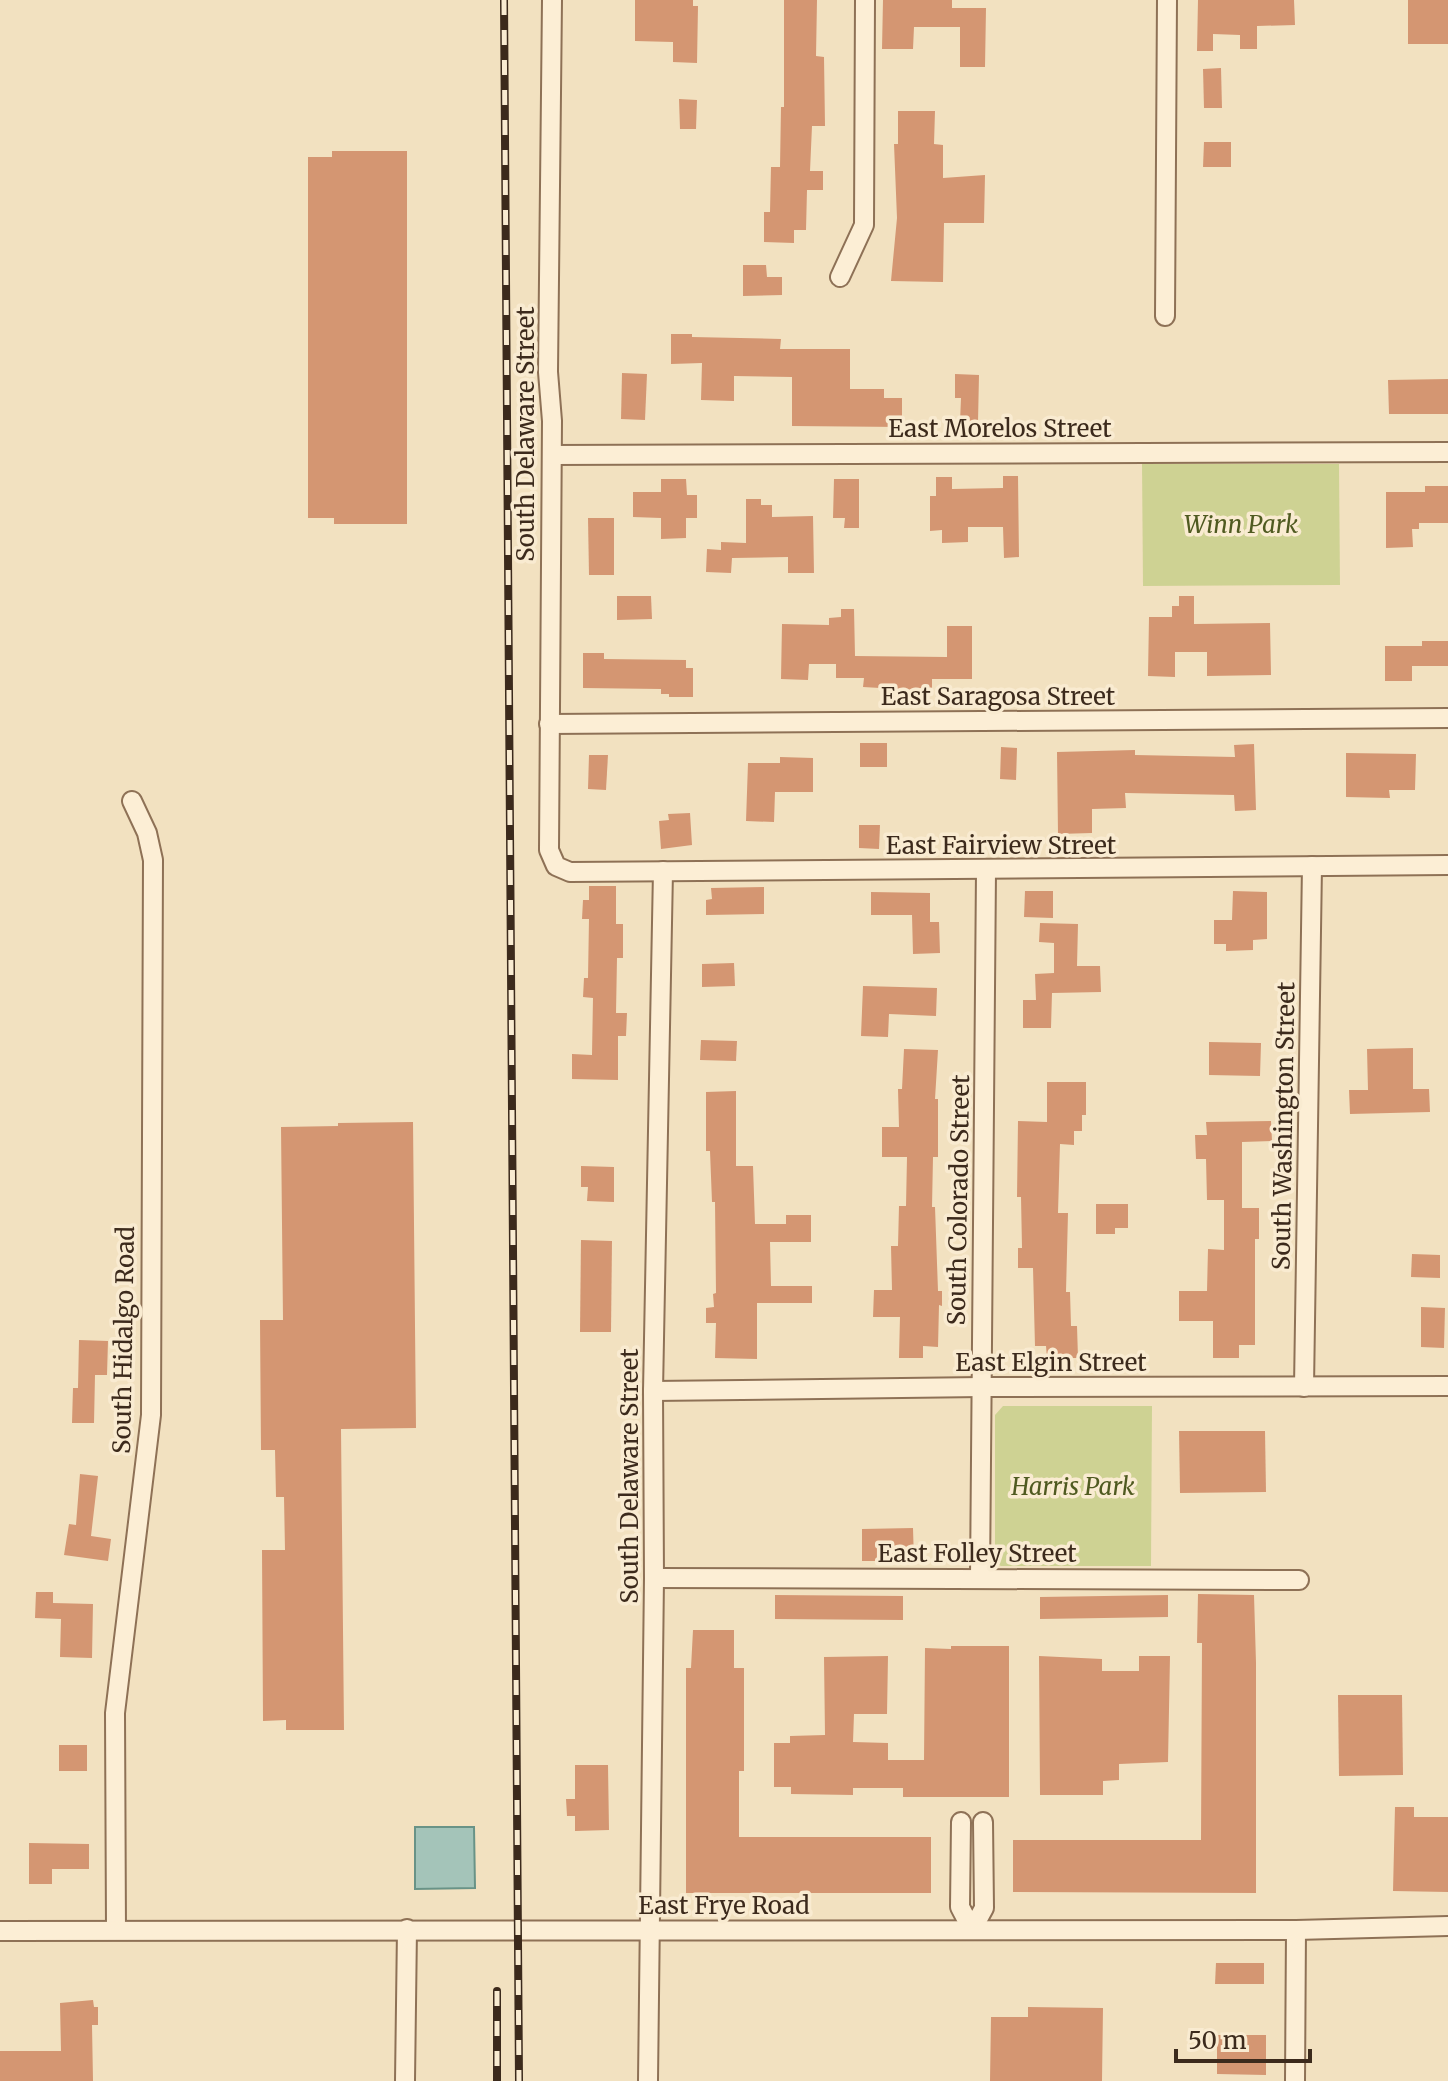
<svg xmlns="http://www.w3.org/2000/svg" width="1448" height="2081" font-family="Merriweather,serif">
  <rect width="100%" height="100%" fill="#f2e1c0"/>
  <g fill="#ced293">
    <path d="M1142 464H1339L1340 585 1143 586Z"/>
    <path d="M1003 1406H1152L1151 1566H1001L995 1563V1415Z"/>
  </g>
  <path fill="#a4c4b9" stroke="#699387" stroke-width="2" d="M415 1827H474L475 1888 415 1889Z"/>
  <g fill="#d49672">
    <path d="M635 0H693V6H698L697 63 673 62V42L635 41Z"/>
    <path d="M784 0H817L816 56 824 57 825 126H812L810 171H823V190H807L806 230H794V243L764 242V212H770L771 167H780L781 107H784Z"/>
    <path d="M883 0H952V8H986L985 67H960V27H914L913 49H882Z"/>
    <path d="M1198 0H1294L1295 25 1257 26V49H1240V35L1213 34V51H1197Z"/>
    <rect x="1408" y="0" width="40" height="44"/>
    <path d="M1221 68 1222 108H1204L1203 69Z"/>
    <path d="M679 99 697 100 696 129H680Z"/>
    <path d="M898 111H935L934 144 943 145V178L985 175 984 223H944L943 282 891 281 897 218 894 144H898Z"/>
    <path d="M1204 142H1231V167H1203Z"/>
    <path d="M332 151H407V524H334V518H308V157H332Z"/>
    <path d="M743 265H766L767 277H782V295L743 296Z"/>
    <path d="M671 334H692V337L781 339 780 349H850V389H884V398H902V427L792 426V377L734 376V401L701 400 702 363 671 364Z"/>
    <path d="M622 373 647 374 645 420 621 419Z"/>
    <path d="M955 374 979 375 978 422H960L961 398H955Z"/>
    <path d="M1448 379V414H1389L1388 380Z"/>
    <path d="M1003 476H1018L1019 557 1004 558 1003 527H968V542L942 543V530L930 531V496H936V477H952V489L1003 488Z"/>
    <path d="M661 479H686L687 495H697V518H686V538L661 539V518L633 517V492H661Z"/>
    <path d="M834 479H859V528H844L845 518H833Z"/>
    <path d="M1425 486H1448V523H1419V529H1412L1413 547 1386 548V492H1425Z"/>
    <path d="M746 499H761V505H772V517L813 516 814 573H788V557L732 558 731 573 706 572 707 549 721 550V542L746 543Z"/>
    <path d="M588 518H614V575H589Z"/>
    <path d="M617 596H651L652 619 617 620Z"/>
    <path d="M1179 596H1194V624L1270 623 1271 675 1207 676V652H1175V677L1148 676 1149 617H1172V606H1179Z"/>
    <path d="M841 609H854L855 656 947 657V626H972V679H932V691L863 687 864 678H836V664H809L808 680 781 679 782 624 829 625V618L841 617Z"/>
    <path d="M1422 641H1448V666H1412V681H1385V646H1422Z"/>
    <path d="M583 653H604V659L686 660V668H693V697H669V694H661V689L583 688Z"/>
    <rect x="860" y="743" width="27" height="24"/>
    <path d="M1254 744 1256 810 1235 811 1234 795 1125 793 1126 808 1092 809V833L1058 834 1057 752 1135 750V755L1235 757 1234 745Z"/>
    <path d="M1001 747 1017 748 1016 780 1000 779Z"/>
    <path d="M1346 753 1416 754 1415 790H1389L1390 798 1346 797Z"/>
    <path d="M589 755H608L606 790 588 789Z"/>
    <path d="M780 757 813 758V792H775L774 822 746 821 748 763H780Z"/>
    <path d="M690 813 692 845 661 849 659 821 669 820 668 814Z"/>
    <path d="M859 825H880L879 849 859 848Z"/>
    <path d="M589 886H616V924H623V958H617L616 1013H627L626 1036H618V1080L572 1079V1054L592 1055 593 998 583 997 584 978H588L589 919H582L583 900H589Z"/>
    <path d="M764 887V914L706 915V900L712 899 711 888Z"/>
    <path d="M1025 891H1053V918L1024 917Z"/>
    <path d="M1233 891 1267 892V939L1253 940V950L1226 951V944H1214V920H1232Z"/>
    <path d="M871 892 930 893V922H939L940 953 913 954 912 915H871Z"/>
    <path d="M1040 923 1078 924 1077 966H1100L1101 992 1052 993 1051 1028H1023V1000H1036L1035 974 1054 973V943L1039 942Z"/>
    <path d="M734 963 735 986 702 987V964Z"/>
    <path d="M863 986 937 988 936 1016 889 1014 888 1037 861 1036Z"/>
    <path d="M701 1040 737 1041 736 1061 700 1060Z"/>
    <path d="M1209 1042 1261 1043 1260 1076 1209 1075Z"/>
    <path d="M1413 1048V1089H1429L1430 1112 1350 1114 1349 1090H1368L1367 1049Z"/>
    <path d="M904 1049 938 1050 935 1099H938V1157H933L932 1207H935L938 1291H942V1306L939 1305 938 1347 923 1346V1358H899L900 1317H873L874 1290H892L891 1246H898L899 1206H906L907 1157H882V1127H899L898 1089H902Z"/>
    <path d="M1047 1082H1086V1115H1082V1131H1074V1145L1060 1144 1058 1213H1068L1066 1292H1070L1071 1326H1077L1078 1358H1047L1046 1346H1035L1033 1268H1018V1248H1022L1021 1197H1017L1018 1121 1047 1122Z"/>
    <path d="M736 1091V1166H753L755 1224H786V1215H811V1242H770L771 1286H812V1303H757V1359L715 1358 716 1323H706V1308L714 1307 713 1294 716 1293 715 1202H712L710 1151H706V1092Z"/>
    <path d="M1271 1121 1272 1141 1242 1142V1208H1259V1239H1255V1345H1239V1358H1213V1321H1179V1291H1207L1208 1249 1224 1250V1200H1207L1206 1159H1196L1195 1135H1207L1206 1122Z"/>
    <path d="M413 1122 416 1428 341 1429 344 1730H286V1720L263 1721 262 1550H285L284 1497H276L275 1450H261L260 1320H283L281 1127 338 1126V1123Z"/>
    <path d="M581 1166 614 1167V1202L587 1201 588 1187H581Z"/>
    <path d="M1096 1204H1128V1228H1115V1234H1096Z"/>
    <path d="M581 1240 612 1241 611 1332H580Z"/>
    <path d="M1412 1254 1440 1255V1278L1411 1277Z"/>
    <path d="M1421 1307 1445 1308 1444 1348 1421 1347Z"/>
    <path d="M79 1340 108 1341 107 1375H95L94 1423H72L73 1388H78Z"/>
    <path d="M1179 1431H1265L1266 1492 1180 1493Z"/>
    <path d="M80 1474 98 1476 91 1536 111 1539 108 1561 64 1555 69 1524 76 1525Z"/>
    <path d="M913 1528 914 1561H862V1529Z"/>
    <path d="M36 1592H53V1603L93 1604 92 1658 60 1657 61 1619 35 1618Z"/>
    <path d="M1198 1594 1254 1595 1256 1663V1893L1013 1892V1840H1201L1202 1643H1197Z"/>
    <path d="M775 1595 903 1596V1620L775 1619Z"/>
    <path d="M1168 1595V1617L1040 1619V1597Z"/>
    <path d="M693 1630H734V1668H744V1771H739V1837H931V1893H686V1668H691Z"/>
    <path d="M951 1646H1009V1797H903V1788H853V1795L791 1794V1787H774V1743H790V1736L825 1735 824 1657 888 1656 887 1714H854L853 1742 888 1743V1760H924L925 1648 951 1649Z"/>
    <path d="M1039 1656 1102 1659V1671H1139V1656H1170L1168 1762 1119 1764V1780L1103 1781V1795H1040Z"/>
    <path d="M1338 1695H1402L1403 1775 1339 1776Z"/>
    <rect x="59" y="1745" width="28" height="26"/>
    <path d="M575 1765H608L609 1830 575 1831V1816H567L566 1799H575Z"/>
    <path d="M1395 1807H1414V1817H1448V1892L1393 1891Z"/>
    <path d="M29 1843 89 1844V1869H52V1884H29Z"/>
    <path d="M1216 1963H1264V1984H1215Z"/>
    <path d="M93 2000 94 2007H98V2025H92L93 2081H0V2051H61L60 2003Z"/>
    <path d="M1028 2007 1103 2008 1102 2081H990L991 2017H1028Z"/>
    <path d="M1217 2035H1266V2075L1217 2074Z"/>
  </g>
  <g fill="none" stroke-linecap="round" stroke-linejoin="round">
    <g stroke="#8e7156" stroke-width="22">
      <g id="minor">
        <path d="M552 0 548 372 552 421 549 850 556 866 570 872 1448 865"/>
        <path d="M840 277 864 225 865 0"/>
        <path d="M1165 316 1167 0"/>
        <path d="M552 455 1448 452"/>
        <path d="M549 724 1448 718"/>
        <path d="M1304 1387 1312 866"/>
        <path d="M653 1391 982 1387 1448 1386"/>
        <path d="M654 1578 1299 1580"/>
        <path d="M980 1578 986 871"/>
        <path d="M961 1822 960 1907 972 1930 984 1908 983 1822"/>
        <path d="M116 1930 115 1713 151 1415 153 860 147 833 132 801"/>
        <path d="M0 1931 1296 1930 1448 1926"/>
        <path d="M405 2081 407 1929"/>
        <path d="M648 2081 654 1578 653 1391 663 871"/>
        <path d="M1295 2081 1296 1930"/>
      </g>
    </g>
    <use href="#minor" stroke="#fceed5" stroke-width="18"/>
    <g stroke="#3c2a1c" stroke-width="8">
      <g id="rail">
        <path d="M504 0 519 2081"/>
        <path d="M497 1991V2081"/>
      </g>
    </g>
    <use href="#rail" stroke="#f9ebd1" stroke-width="5" stroke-dasharray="15" stroke-linecap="butt"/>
  </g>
  <g text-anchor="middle" stroke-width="7" stroke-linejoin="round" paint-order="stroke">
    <g font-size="24" fill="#3c2a1c" stroke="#f9ebd1">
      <text x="1000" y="437">East Morelos Street</text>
      <text transform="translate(526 434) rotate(-90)" y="8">South Delaware Street</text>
      <text x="998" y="705">East Saragosa Street</text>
      <text x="1001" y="854">East Fairview Street</text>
      <text transform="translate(1284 1126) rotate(-89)" y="8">South Washington Street</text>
      <text transform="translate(959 1200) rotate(-89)" y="8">South Colorado Street</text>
      <text transform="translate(124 1340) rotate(-89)" y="8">South Hidalgo Road</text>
      <text x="1051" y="1371">East Elgin Street</text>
      <text transform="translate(630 1476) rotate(-90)" y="8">South Delaware Street</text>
      <text x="977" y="1562">East Folley Street</text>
      <text x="724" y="1914">East Frye Road</text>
    </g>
    <g font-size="24" font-style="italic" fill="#4f5a20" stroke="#f9ebd1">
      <text x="1241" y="533">Winn Park</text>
      <text x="1073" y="1495">Harris Park</text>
    </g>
  </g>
  <path d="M1176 2049v12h134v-12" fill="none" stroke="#3c2a1c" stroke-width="4"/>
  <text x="1188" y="2049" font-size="24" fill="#3c2a1c" stroke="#f9ebd1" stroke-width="6" paint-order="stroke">50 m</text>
</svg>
